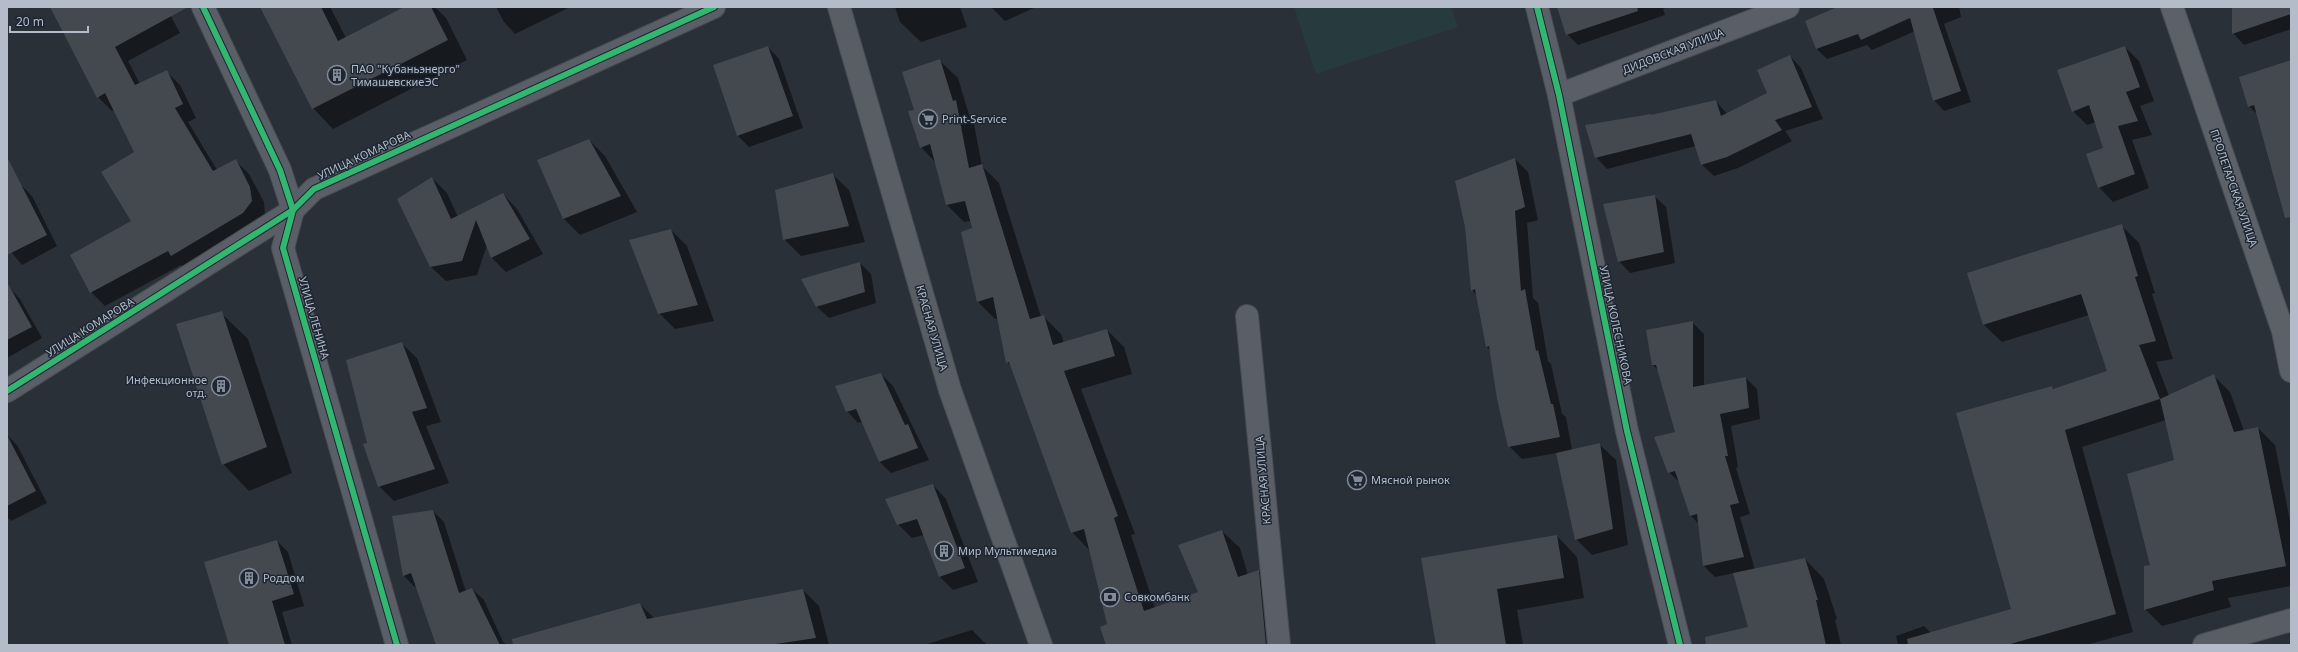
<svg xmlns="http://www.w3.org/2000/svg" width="2298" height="652" font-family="'Noto Sans',sans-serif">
  <rect width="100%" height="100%" fill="#2a3038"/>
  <path fill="#273a3e" d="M1294 7H1451L1458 27 1316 74Z"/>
  <g fill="#0007">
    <path d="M51 7H166L180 33 128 61 140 84 166 71 180 85 196 118 188 122 217 170 235 160 249 174 264 202 265 216 185 269 181 265 105 306 91 292 133 221 135 153 114 110 112 111 98 97Z"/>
    <path d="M261 7H330L346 38 406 7H435L446 18 467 60 333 129 313 108Z"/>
    <path d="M496 7H570L515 34 504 22Z"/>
    <path d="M895 7H960L967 27 921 42 900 22Z"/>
    <path d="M991 7H1036L1005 21Z"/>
    <path d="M1558 7H1668L1663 9 1665 15 1578 45 1567 34Z"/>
    <path d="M1845 7H1959L1961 17 1944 24 1971 102 1944 111 1934 100 1915 31 1872 50 1867 45 1827 59 1817 49Z"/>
    <path d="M2233 7H2291V29L2244 45 2233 33Z"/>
    <path d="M768 47 779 59 803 128 749 147 738 136Z"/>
    <path d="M2125 47 2139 61 2154 101 2140 106 2152 135 2132 140 2149 188 2113 202 2099 187 2104 148 2096 122 2087 125 2073 111Z"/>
    <path d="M1790 56 1801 68 1823 119 1785 131 1792 141 1738 168 1714 176 1702 165 1696 146 1607 169 1596 157 1652 116 1716 101 1727 114 1768 94Z"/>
    <path d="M940 61 958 78 969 115 973 119 982 166 999 183 1041 317 1043 316 1061 334 1064 343 1107 330 1124 347 1132 374 1081 389 1135 534 1131 535 1155 608 1199 592 1222 531 1240 548 1248 575 1259 571 1276 588 1282 645H1107L1109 625 1089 550 1072 532 1012 367 1007 362 999 318 995 319 978 302 971 221 964 222 947 205 936 163 921 147 915 110Z"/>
    <path d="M2291 61V204L2258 115 2249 106Z"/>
    <path d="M589 140 605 156 637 212 580 235 564 219Z"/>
    <path d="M1515 159 1528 172 1538 220 1527 223 1533 298 1538 303 1548 361 1551 364 1562 414 1566 417 1572 450 1599 444 1616 460 1628 545 1592 555 1576 539 1557 453 1522 459 1509 446 1491 351 1487 347 1477 295 1472 290Z"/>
    <path d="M832 174 849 190 865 242 801 256 784 239Z"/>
    <path d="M432 178 447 193 458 217 503 194 517 209 543 254 506 272 492 258 487 245 477 275 446 281 431 267Z"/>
    <path d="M21 185 32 196 57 246 22 265 7 247V192Z"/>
    <path d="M1654 196 1666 207 1675 263 1630 273 1619 261Z"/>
    <path d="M2121 225 2139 243 2155 293 2152 294 2173 359 2156 362 2169 396 2213 375 2230 392 2244 431 2258 428 2275 445 2291 526V586L2228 598 2231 607 2162 626 2145 609 2152 565 2175 461 2166 420 2082 447 2133 632 2086 645H1898L1896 636 1924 626 1931 633 2012 610 2052 387 2054 389 2108 372 2089 315 2002 342 1984 325 1968 274Z"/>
    <path d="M671 230 687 246 714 321 675 329 659 313Z"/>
    <path d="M860 263 871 274 876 303 829 318 817 307 803 280Z"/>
    <path d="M9 287 20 299 42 338 7 358V289Z"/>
    <path d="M221 313 248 339 292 473 249 491 223 464Z"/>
    <path d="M1693 323 1704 334V386L1746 378 1757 389 1760 419 1731 426 1738 467 1736 468 1750 514 1740 517 1755 570 1805 559 1824 579 1837 619 1835 620 1841 645H1713L1749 627 1734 573 1715 577 1704 566 1699 524 1691 516 1680 483 1669 472 1676 433 1658 370 1653 365Z"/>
    <path d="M402 344 417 358 441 422 426 426 449 483 394 501 379 486 368 443Z"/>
    <path d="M881 374 893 386 929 460 891 473 880 462 863 421 858 423 847 411Z"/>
    <path d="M7 435 17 445 47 503 11 521 7 517Z"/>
    <path d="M933 485 946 499 978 582 953 590 940 577 924 535 912 538 898 524Z"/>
    <path d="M433 511 444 522 466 592 472 589 484 600 503 642 508 645H437L417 586 415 587 404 576Z"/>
    <path d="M1557 536 1577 557 1584 598 1517 610 1523 645H1437L1422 559Z"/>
    <path d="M277 541 288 552 304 606 282 612 292 645H230Z"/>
    <path d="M803 590 819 606 829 645H551L640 604 655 619Z"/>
    <path d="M972 630 987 645 927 644Z"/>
  </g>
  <g fill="#444950">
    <path d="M50 7H188L115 47 135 85 167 70 183 104 175 108 213 171 236 159 250 187 252 201 243 213 171 256 168 251 90 293 70 255 131 221 101 172 134 152 105 93 97 98Z"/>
    <path d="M260 7H321L338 41 404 7H431L448 40 312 109Z"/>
    <path d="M1557 7H1637L1638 11 1566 35Z"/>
    <path d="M1837 7H1936L1933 8 1961 91 1933 101 1910 18 1861 40 1858 34 1816 49 1805 21Z"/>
    <path d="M2232 7H2291V14L2232 34Z"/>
    <path d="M768 46 793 116 737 136 713 65Z"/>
    <path d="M2125 46 2140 87 2126 92 2138 121 2118 126 2135 174 2098 188 2086 154 2103 148 2089 105 2072 112 2057 70Z"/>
    <path d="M1790 55 1812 107 1775 120 1782 130 1727 157 1701 165 1691 134 1595 158 1585 125 1651 114V115L1716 100 1721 116 1767 93 1757 70Z"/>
    <path d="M940 59 953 101 956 100 969 168 982 164 1030 319 1044 315 1053 345 1107 329 1115 356 1064 371 1118 516 1114 518 1144 611 1198 592 1178 545 1222 530 1238 577 1259 570 1266 645H1106L1100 627 1107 624 1084 529 1071 533 1009 362 1006 363 993 297 977 302 961 232 972 228 965 201 946 205 930 144 920 148 908 111 914 110 902 72Z"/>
    <path d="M2291 60V217L2285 218 2254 105 2248 107 2239 77Z"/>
    <path d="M589 139 621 196 563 219 537 160Z"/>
    <path d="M7 157 47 235 7 255Z"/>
    <path d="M1515 158 1525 207 1515 211 1521 291 1525 289 1536 351 1538 350 1551 404H1553L1560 437 1508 447 1497 399 1489 346 1486 347 1475 289 1471 291 1465 227 1455 181Z"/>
    <path d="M833 173 849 226 783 240 775 190Z"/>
    <path d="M432 177 451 219 503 193 530 239 491 258 476 220 462 261 430 267 397 199Z"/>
    <path d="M1655 195 1664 252 1618 262 1603 204Z"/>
    <path d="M2122 224 2138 276 2135 277 2156 341 2139 345 2160 399 2065 430 2116 614 2007 645H1908L1907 639 2011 609 1956 413 2052 386 2053 389 2107 371 2081 294 1983 325 1967 273Z"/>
    <path d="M671 229 698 305 658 314 629 240Z"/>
    <path d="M860 262 865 292 816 307 801 279Z"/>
    <path d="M7 282 32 327 7 340Z"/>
    <path d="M222 311 267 447 222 465 176 324Z"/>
    <path d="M1693 321V387L1746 377 1749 408 1720 414 1728 456H1725L1739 503 1730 505 1744 557 1703 566 1697 514 1690 516 1675 471 1668 473 1654 437 1675 432 1656 365H1652L1646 330Z"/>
    <path d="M402 342 427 408 412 412 435 469 378 487 363 444 367 443 346 360Z"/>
    <path d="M881 373 905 425 908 424 918 448 879 462 856 409 846 412 835 386Z"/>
    <path d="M2214 374 2234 432 2258 427 2286 566 2212 581 2214 590 2144 610V566L2150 565 2127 474 2174 460 2160 399Z"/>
    <path d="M7 435 36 491 7 506Z"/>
    <path d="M1600 443 1613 529 1575 540 1556 453Z"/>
    <path d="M933 484 965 568 939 577 917 519 897 525 885 499Z"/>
    <path d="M433 510 459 593 472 588 500 645H436L411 573 403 576 392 516Z"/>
    <path d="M1557 535 1564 578 1497 589 1506 645H1436L1421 558Z"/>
    <path d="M277 540 294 594 272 601 285 645H229L204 562Z"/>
    <path d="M1805 558 1818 600H1816L1826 645H1706L1705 637 1748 627 1733 573Z"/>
    <path d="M803 589 816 638 769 645H513L512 639 640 603 647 619Z"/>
  </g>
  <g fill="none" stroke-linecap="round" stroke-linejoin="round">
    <g stroke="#484c53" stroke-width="24">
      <g id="minor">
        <path d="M1537 7 1559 95 1627 431 1680 645"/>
        <path d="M1559 95 1788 7"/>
        <path d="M1247 316 1279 645"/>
        <path d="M7 391 293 210"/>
      </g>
    </g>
    <g stroke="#484c53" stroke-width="24">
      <g id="tertiary">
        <path d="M203 7 280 170 293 210 283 248 397 645"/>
        <path d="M293 210 314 189 714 7"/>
      </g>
    </g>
    <g stroke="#484c53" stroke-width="24">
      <g id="secondary">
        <path d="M839 7 950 390 1041 645"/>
        <path d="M2204 645 2291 620"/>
      </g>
    </g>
    <g stroke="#484c55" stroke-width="24">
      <path id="primary" d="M2172 7 2283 331 2291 371"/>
    </g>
    <use href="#minor" stroke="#5a5e66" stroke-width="22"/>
    <use href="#tertiary" stroke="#5a5e66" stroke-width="22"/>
    <use href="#secondary" stroke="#595d64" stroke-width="22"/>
    <use href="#primary" stroke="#5c6168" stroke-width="22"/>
    <g stroke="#1d2633" stroke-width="8">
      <g id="cycleway">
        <path d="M203 7 280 170 293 210 283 248 397 645"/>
        <path d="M1537 7 1559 95 1627 431 1680 645"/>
        <path d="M7 391 293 210 314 189 714 7"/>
      </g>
    </g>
    <use href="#cycleway" stroke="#33b770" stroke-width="6"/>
  </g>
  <defs>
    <g id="building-ring" transform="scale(1)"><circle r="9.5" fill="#1d2633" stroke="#848b96" stroke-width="1.5"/><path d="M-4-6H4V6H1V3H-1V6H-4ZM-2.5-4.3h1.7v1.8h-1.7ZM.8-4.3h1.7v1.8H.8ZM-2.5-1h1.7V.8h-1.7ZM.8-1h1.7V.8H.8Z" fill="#848b96"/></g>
    <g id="supermarket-ring" transform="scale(1)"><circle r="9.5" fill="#1d2633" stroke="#848b96" stroke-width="1.5"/><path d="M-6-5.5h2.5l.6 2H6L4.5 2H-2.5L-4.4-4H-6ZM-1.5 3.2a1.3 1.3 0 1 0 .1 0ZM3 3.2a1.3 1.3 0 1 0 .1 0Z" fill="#848b96"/></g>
    <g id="bank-ring" transform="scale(1)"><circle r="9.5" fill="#1d2633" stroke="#848b96" stroke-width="1.5"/><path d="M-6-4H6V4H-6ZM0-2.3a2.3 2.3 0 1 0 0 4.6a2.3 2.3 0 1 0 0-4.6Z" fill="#848b96"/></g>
  </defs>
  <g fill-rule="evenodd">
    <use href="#building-ring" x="337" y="75"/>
    <use href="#supermarket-ring" x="928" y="119"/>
    <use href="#building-ring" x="221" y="386"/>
    <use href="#supermarket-ring" x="1357" y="480"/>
    <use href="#building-ring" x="944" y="551"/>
    <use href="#building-ring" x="249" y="578"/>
    <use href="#bank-ring" x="1110" y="597"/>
  </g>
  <g text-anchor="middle" stroke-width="3" stroke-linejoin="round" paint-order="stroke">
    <g font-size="11" fill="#b4bcc9" stroke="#1d2633">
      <text transform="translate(1673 51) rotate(-21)" y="4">ДИДОВСКАЯ УЛИЦА</text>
      <text transform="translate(364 155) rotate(-25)" y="4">УЛИЦА КОМАРОВА</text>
      <text transform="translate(2234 188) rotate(71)" y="4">ПРОЛЕТАРСКАЯ УЛИЦА</text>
      <text transform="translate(314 318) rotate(74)" y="4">УЛИЦА ЛЕНИНА</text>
      <text transform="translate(1616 325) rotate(78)" y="4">УЛИЦА КОЛЕСНИКОВА</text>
      <text transform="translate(90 327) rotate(-32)" y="4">УЛИЦА КОМАРОВА</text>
      <text transform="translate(932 328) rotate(74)" y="4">КРАСНАЯ УЛИЦА</text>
      <text transform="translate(1263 480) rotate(-95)" y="4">КРАСНАЯ УЛИЦА</text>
    </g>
    <g font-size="11" fill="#b4bcc9" stroke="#1d2633" text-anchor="start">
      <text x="351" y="73">ПАО "Кубаньэнерго"<tspan x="351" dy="13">ТимашевскиеЭС</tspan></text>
      <text x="942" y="123">Print-Service</text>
      <text x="207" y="384" text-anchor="end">Инфекционное<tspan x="207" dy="13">отд.</tspan></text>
      <text x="1371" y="484">Мясной рынок</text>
      <text x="958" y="555">Мир Мультимедиа</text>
      <text x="263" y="582">Роддом</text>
      <text x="1124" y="601">Совкомбанк</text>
    </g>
  </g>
  <rect width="2298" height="652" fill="none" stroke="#b4bcc9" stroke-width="16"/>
  <path d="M10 26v6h78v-6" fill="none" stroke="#b4bcc9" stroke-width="2"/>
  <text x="16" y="26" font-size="12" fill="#b4bcc9" stroke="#1d2633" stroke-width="3" paint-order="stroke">20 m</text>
</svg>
